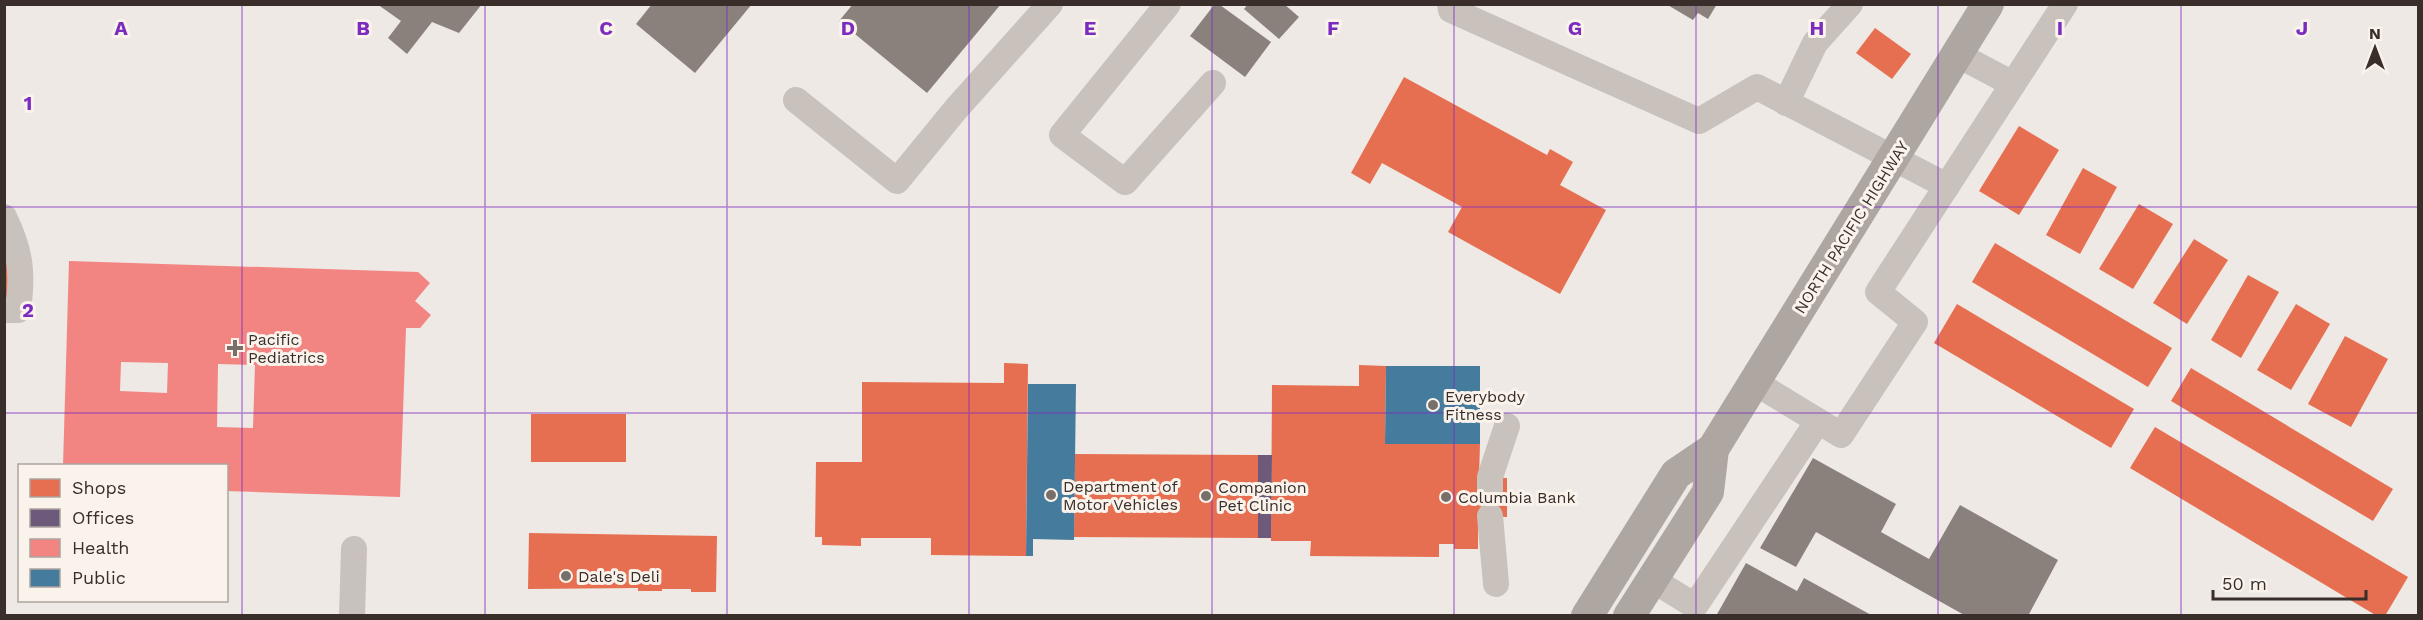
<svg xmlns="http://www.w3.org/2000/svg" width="2423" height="620" font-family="'Work Sans',sans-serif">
  <rect width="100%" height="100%" fill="#eee9e4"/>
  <g fill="#e76f51">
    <path d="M1875 28 1911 54 1892 79 1856 53Z"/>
    <path d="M1404 77 1547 155 1550 149 1573 162 1560 185 1606 210 1560 294 1448 232 1462 207 1382 163 1370 184 1351 173Z"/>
    <path d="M2019 126 2059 150 2019 215 1979 191Z"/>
    <path d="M2083 168 2117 187 2080 254 2046 235Z"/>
    <path d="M2139 204 2173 224 2133 289 2099 269Z"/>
    <path d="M2194 239 2228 260 2187 324 2153 303Z"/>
    <path d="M1995 243 2172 348 2148 387 1972 282Z"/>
    <rect x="4" y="260" width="10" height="38"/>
    <path d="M2248 275 2279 292 2241 358 2211 340Z"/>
    <path d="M1957 304 2134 409 2111 448 1934 343Z"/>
    <path d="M2296 304 2330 324 2291 390 2257 370Z"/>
    <path d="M2345 336 2388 359 2351 427 2308 404Z"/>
    <path d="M1004 363 1028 364 1026 556 931 555V538H861V546L822 545V537H815L816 462H862V382L1004 383Z"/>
    <path d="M1359 365 1386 366 1385 444H1480L1479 477 1507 478V517L1478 516V549H1454V544H1439V557L1310 556 1311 541H1271L1272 385 1359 386Z"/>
    <path d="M2191 368 2393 489 2373 521 2171 401Z"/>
    <rect x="531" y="414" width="95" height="48"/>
    <path d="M2155 427 2408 577 2385 616H2377L2130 468Z"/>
    <path d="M1075 454 1258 455V538L1074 537Z"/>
    <path d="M529 533 717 536 716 592H691V589H662V591H638V588L528 589Z"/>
  </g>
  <path fill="#6d597a" d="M1258 455H1272L1271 538H1258Z"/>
  <path fill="#f28482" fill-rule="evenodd" d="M69 261 418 272 430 283 415 301 431 315 420 328H406L400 497 226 491V466H63ZM121 362 168 363 167 393 120 391ZM218 364 255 365 253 428 217 427Z"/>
  <g fill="#457b9d">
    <path d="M1386 366H1480V444H1385Z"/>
    <path d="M1028 384H1076L1074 540 1033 539V556H1026Z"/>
  </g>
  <g fill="#8a817c">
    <path d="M377 4H482L459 33 432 22 407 54 388 38 401 21Z"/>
    <path d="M652 4H752L695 73 636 24Z"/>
    <path d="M853 4H1001L927 93 839 21Z"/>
    <path d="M1248 4H1284L1299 17 1279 39 1244 9Z"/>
    <path d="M1666 4H1717L1708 19 1698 13 1693 20Z"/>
    <path d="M1214 5H1220L1271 42 1245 77 1190 36Z"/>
    <path d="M1813 458 1896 504 1881 532 1929 559 1960 505 2058 560 2028 616H1966L1816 532 1796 567 1760 548Z"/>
    <path d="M1746 563 1797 591 1804 578 1873 616H1716Z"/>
  </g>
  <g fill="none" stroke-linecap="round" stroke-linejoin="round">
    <path stroke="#cac4bf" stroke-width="26" stroke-dasharray="26 13" stroke-linecap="butt" d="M1490 477V516"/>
    <g stroke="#c8c1bc" stroke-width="26">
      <path d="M1168 4 1062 135 1125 182 1213 83"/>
      <path d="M1450 4 1451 10 1699 121 1757 87 1947 186"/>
      <path d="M1958 55 2013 84"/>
      <path d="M796 100 897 181 956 109 1050 4"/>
      <path d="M1786 103 1815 43 1850 4"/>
      <path d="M4 217C21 252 23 273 18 310H4"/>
      <path d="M1754 382 1841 435 1915 322 1878 292 2065 4"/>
      <path d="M1490 477 1507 426"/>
      <path d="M1490 516 1496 584"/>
      <path d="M1653 580 1695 606 1818 421"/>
      <path d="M352 616 354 549"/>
    </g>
    <g stroke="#ada6a1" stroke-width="32">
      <path d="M1587 616 1676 474 1713 449 1988 4"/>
      <path d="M1629 616 1708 492 1713 449"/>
    </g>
  </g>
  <path fill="none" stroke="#7b2cbf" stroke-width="1.5" stroke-opacity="0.55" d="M242 4V616M485 4V616M727 4V616M969 4V616M1212 4V616M1454 4V616M1696 4V616M1938 4V616M2181 4V616M4 207H2418M4 413H2418"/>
  <g fill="#786f6b" stroke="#faf3ec" stroke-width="2">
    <path d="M232 339h6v6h6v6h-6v6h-6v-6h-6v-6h6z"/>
    <circle cx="1433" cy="405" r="6"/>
    <circle cx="1051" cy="495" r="6"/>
    <circle cx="1206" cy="496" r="6"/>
    <circle cx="1446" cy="497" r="6"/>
    <circle cx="566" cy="576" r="6"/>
  </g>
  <g text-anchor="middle" stroke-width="6" stroke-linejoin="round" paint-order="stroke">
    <g font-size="16" fill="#392e2a" stroke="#faf3ec">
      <text transform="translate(1851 227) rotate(-58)" y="6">NORTH PACIFIC HIGHWAY</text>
    </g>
    <g font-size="16" fill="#392e2a" stroke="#faf3ec" text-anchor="start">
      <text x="248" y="345">Pacific<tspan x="248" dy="18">Pediatrics</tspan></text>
      <text x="1445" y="402">Everybody<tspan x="1445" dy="18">Fitness</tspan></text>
      <text x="1063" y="492">Department of<tspan x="1063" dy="18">Motor Vehicles</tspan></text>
      <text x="1218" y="493">Companion<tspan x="1218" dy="18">Pet Clinic</tspan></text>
      <text x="1458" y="503">Columbia Bank</text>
      <text x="578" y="582">Dale's Deli</text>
    </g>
  </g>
  <g font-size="20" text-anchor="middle" font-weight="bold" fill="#7b2cbf" stroke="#faf3ec" stroke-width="6" stroke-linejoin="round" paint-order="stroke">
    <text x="121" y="35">A</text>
    <text x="363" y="35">B</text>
    <text x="606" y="35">C</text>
    <text x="848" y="35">D</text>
    <text x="1090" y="35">E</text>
    <text x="1333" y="35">F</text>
    <text x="1575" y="35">G</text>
    <text x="1817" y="35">H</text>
    <text x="2060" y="35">I</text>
    <text x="2302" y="35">J</text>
    <text x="28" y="110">1</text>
    <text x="28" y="317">2</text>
  </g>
  <rect width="2423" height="620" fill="none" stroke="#392e2a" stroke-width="12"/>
  <rect x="18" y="464" width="210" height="138" fill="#faf3ec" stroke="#ada49e" stroke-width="1.5"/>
  <rect x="30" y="479" width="30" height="18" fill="#e76f51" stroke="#ada49e" stroke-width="1.5"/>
  <text x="72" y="494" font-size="18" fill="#392e2a">Shops</text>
  <rect x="30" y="509" width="30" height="18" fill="#6d597a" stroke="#ada49e" stroke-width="1.5"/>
  <text x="72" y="524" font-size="18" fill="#392e2a">Offices</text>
  <rect x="30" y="539" width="30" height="18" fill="#f28482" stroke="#ada49e" stroke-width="1.5"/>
  <text x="72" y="554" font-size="18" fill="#392e2a">Health</text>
  <rect x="30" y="569" width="30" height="18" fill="#457b9d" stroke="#ada49e" stroke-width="1.5"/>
  <text x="72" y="584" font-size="18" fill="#392e2a">Public</text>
  <g transform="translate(2375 48)" stroke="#faf3ec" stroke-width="4.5" paint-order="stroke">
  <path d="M0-4.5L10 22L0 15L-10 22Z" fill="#392e2a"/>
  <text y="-9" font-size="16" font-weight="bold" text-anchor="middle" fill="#392e2a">N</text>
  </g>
  <path d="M2213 590v9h153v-9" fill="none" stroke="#392e2a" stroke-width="3"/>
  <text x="2222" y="590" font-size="18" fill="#392e2a" stroke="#faf3ec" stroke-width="4.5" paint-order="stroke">50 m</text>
</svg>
